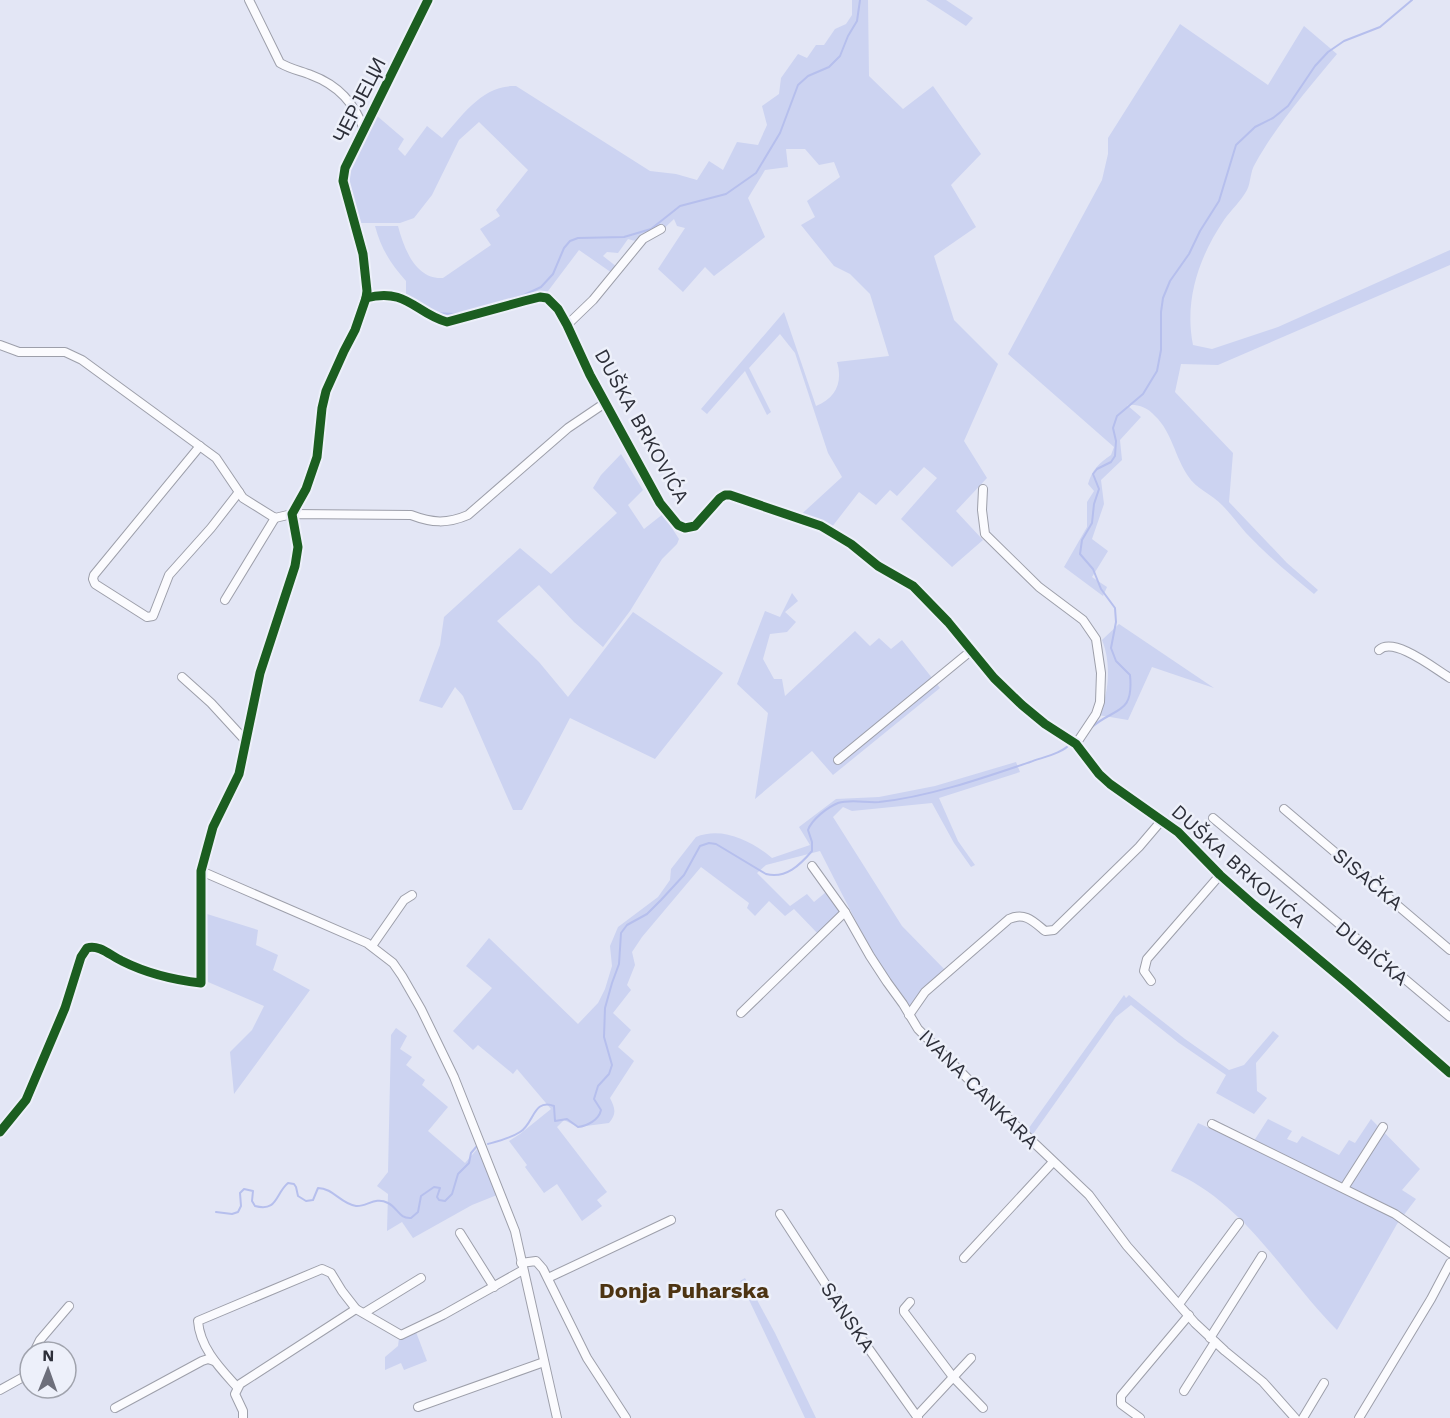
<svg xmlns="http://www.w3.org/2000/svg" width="1450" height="1418" font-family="'Work Sans',sans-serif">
  <rect width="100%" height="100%" fill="#e3e6f5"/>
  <g fill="#ccd3f1">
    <path d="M852 0H868L869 76 903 109 933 86 981 154 951 185 976 227 934 256 954 320 998 364 964 441 987 478 956 511 983 540 952 567 901 519 937 478 924 467 897 496 890 490 876 505 859 492 828 532 794 521 842 477 828 453 795 353 780 334 749 368 771 412 767 415 745 371 707 414 701 409 784 312 816 406C836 398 843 382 837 362L889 356 870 294 850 274 834 266 801 225 815 217 807 201 840 177 834 162 819 165 805 149H786L788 167 765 170 748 198 765 237 714 276 705 267 683 292 658 269 685 228 677 226 674 219C660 232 648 246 628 239L618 253 607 252 603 256 617 267 612 273 579 250 542 299 456 324H448L406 301V281C391 264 381 249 375 226H398C404 249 416 280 443 278L491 245 480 229 500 216 496 210 528 170 479 122 459 140 432 195 414 218 400 223H357L350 192V164L376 115 404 139 398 149 405 156 427 126 442 138C463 115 482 85 516 86L650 171 676 174 697 180 709 161 723 170 737 142 758 145 767 125 762 106 779 94 781 78 798 54 807 58 816 45H824L835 29 846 24 852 15Z"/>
    <path d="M926 0H946L973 18 966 26Z"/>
    <path d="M1180 24 1268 85 1304 26 1337 54C1308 89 1277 124 1255 164 1250 172 1251 182 1247 190 1241 201 1231 210 1224 220 1199 257 1184 300 1193 345L1212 349 1278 327 1450 250V265L1218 365 1181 364 1175 392 1233 453 1229 502 1287 563 1318 590 1314 594C1290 575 1267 555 1246 533 1238 524 1231 514 1222 505 1212 494 1196 489 1188 476 1175 457 1172 432 1155 416 1147 407 1138 404 1127 405L1141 417 1120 440 1122 460 1101 480 1104 504 1092 539 1108 551 1092 577 1107 587 1103 596 1064 567 1087 527V502L1094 491 1088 484C1092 470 1099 463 1111 455L1114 447 1008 354 1102 180 1108 154V138Z"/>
    <path d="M621 454 643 490 628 505 644 529 663 514 679 539 677 544 662 559 630 611 603 647 574 622 539 585 497 621 539 662 568 697 633 612 723 673 655 759 570 718 522 810H513L463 696 455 687 442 708 419 701 440 645 444 617 520 548 551 574 617 513 593 488 601 475Z"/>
    <path d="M792 593 798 601 785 612 796 622 787 632 770 634 763 659 774 679H782L785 696 855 631 870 646 879 638 891 649 902 640 940 688 833 775 812 751 755 799 768 713 737 684 765 611 780 617Z"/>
    <path d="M1119 624 1214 688 1152 667 1128 720 1098 715C1110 695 1111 661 1102 640Z"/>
    <path d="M1016 762 1020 772 939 798 958 841 975 865 971 867 954 843 932 803 852 811 843 807 833 817 902 926 947 972 909 1010 886 980 820 851 766 865 757 873 790 906 807 894 814 902 826 892 840 911 822 938 794 909 785 916 769 901 755 916 747 908 749 903 701 867 642 937 632 952 635 965 627 985 631 990 613 1013 631 1030 618 1047 634 1061 610 1098C615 1108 617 1114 609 1123L578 1127 564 1120 557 1127 607 1192 597 1200 602 1206 582 1221 557 1184 544 1193 525 1167 527 1165 509 1141 520 1134 551 1109 517 1069 513 1074 478 1045 473 1050 453 1031 492 988 466 966 489 938 578 1024 598 1003 605 989 612 966 610 946 618 927 658 897 670 880 671 869 696 837C722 826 752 841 772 858L810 845 799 827 836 799 879 797 935 786Z"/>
    <path d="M207 914 258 930 256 945 278 955 273 970 310 990 234 1094 230 1052 252 1030 264 1006 208 982Z"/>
    <path d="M1124 995 1126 998 1129 995 1185 1039 1229 1070 1244 1065 1273 1031 1279 1036 1256 1063 1257 1091 1267 1098 1254 1114 1216 1093 1226 1075 1179 1043 1131 1005 1116 1017 1031 1137 1026 1132Z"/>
    <path d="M396 1028 407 1036 400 1049 412 1057 406 1065 425 1080 422 1085 448 1107 428 1131 465 1163 479 1147 497 1195 472 1205 413 1238 402 1222 387 1231 388 1194 377 1186 388 1172 391 1035Z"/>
    <path d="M1268 1119 1292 1131 1287 1139 1297 1143 1302 1136 1339 1155 1349 1140 1355 1143 1371 1119 1420 1169 1402 1190 1416 1199 1397 1224 1337 1330C1284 1277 1245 1202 1171 1171L1198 1123 1250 1147Z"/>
    <path d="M745 1278 775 1333 816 1418H805L740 1281Z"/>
    <path d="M416 1332 427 1361 404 1370 401 1363 385 1370V1357L398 1346 399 1338H406Z"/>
  </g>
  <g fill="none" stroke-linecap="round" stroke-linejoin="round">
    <g stroke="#b6bfed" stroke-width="2">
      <path d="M490 306 524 295 541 287 553 274 564 248 570 241 578 238 624 237 651 229 680 206 726 194 756 173 780 133 798 85 808 76 829 67 840 56 848 36 857 21 860 0"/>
      <path d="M434 313 454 314 467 312"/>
      <path d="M1092 727C1115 707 1134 715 1130 675L1116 661 1111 648 1116 622 1115 608 1101 589 1093 569 1080 554 1082 540 1092 523 1094 504 1099 489 1093 474 1097 469 1111 462 1115 456 1116 441 1113 428 1117 416 1143 394 1157 371 1161 350V312L1163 298 1170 281 1189 254 1200 231 1219 201 1236 145 1255 127 1273 118 1288 106 1315 66 1328 52 1344 41 1380 27 1412 0"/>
      <path d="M488 1144C499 1141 511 1138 520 1132 534 1124 533 1098 554 1106L555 1121 567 1119 578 1127C587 1126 599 1120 601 1110L594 1099 598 1086 609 1074 612 1065 604 1037 605 1008 612 983 619 964 621 933 627 925 647 914 661 900 684 875 700 846 709 843 716 844 766 874C786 879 800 865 812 851V842L808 830C812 819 828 807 838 803 851 799 866 803 879 802 928 797 983 778 1030 762 1043 757 1062 754 1071 743"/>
      <path d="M216 1212 232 1214 238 1212 241 1206 240 1193 244 1189 253 1191 252 1201 255 1206C278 1212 275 1194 288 1183L294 1184 296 1187 298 1196 306 1201 313 1200 318 1188C333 1188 341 1204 356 1206 367 1207 375 1196 388 1203 398 1208 399 1219 411 1218L418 1212 421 1196 434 1187 440 1188 437 1197 439 1200 445 1201 452 1194 458 1174 469 1163 471 1153 477 1146"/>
    </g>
    <g stroke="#9d9faa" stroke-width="10">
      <g id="minor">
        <path d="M249 0 280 63C290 69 301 71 311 75 338 85 355 103 364 130"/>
        <path d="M366 298C407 287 416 314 447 322L524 301 540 297 547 298 558 309 567 325 590 375 660 503 678 525 685 528 695 526 720 498 725 495H730L821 526 851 544 878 566 913 586 948 622 994 678 1022 705 1045 724 1076 744 1099 774 1110 784 1178 832 1220 875 1254 905 1347 983 1450 1073"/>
        <path d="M567 325 593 300 643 239 661 229"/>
        <path d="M0 345 19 352H65L82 360 216 458 243 498 275 518 292 514 411 515C432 523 447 524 468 515L568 428 605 403"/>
        <path d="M200 446 94 575 93 579 95 584 147 617 153 616 169 575 211 528 239 492"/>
        <path d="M983 489 982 510 985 534 1039 587 1083 620 1096 639 1101 673 1100 702 1096 714 1076 744"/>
        <path d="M225 600 275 518"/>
        <path d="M1379 650C1394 636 1435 669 1450 678"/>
        <path d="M182 677 211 703 245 740"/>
        <path d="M838 760 972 650"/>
        <path d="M1284 809 1450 950"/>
        <path d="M1213 818 1450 1017"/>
        <path d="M812 866 845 912 870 956 887 982 903 1004 918 1029 992 1103 1089 1195 1127 1246 1195 1323 1225 1351 1263 1382 1295 1418"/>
        <path d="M201 871 367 943 393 963 402 976 421 1009 454 1077 515 1231 557 1418"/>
        <path d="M372 946 404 900 412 895"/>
        <path d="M1151 981 1144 971 1147 959 1220 875"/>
        <path d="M741 1013 845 912"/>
        <path d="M909 1015 925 992 1009 919C1025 912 1033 921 1045 931L1054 930 1139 847 1162 820"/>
        <path d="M1212 1124 1395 1214 1450 1253"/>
        <path d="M0 1132 26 1100 65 1008 81 957 87 948C99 944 111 956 122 961 146 973 174 980 201 983V871L213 827 239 774 260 673 295 566 298 547 292 514 306 489 317 457 322 408 326 391 344 351 355 330 366 298 367 291 363 254 343 181 345 168 428 0"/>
        <path d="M1344 1188 1383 1127"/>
        <path d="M780 1214 854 1328 918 1418"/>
        <path d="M460 1233 494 1287"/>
        <path d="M964 1258 1053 1162"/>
        <path d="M521 1263 536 1261 543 1269 587 1358 626 1418"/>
        <path d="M548 1278 671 1220"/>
        <path d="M910 1302 904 1309V1312L953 1377 983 1408"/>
        <path d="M1179 1304 1239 1223"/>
        <path d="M364 1313 421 1278"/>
        <path d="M1210 1338 1262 1256"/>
        <path d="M34 1352 40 1340 69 1306"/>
        <path d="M237 1387C220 1368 200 1348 198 1321L322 1269 331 1273 342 1291 356 1309 401 1335 443 1315 523 1270"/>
        <path d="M0 1390 27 1375 30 1371"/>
        <path d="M1184 1391 1215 1342"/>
        <path d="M418 1407 544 1362"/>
        <path d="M115 1408 202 1361 208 1359 214 1361"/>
        <path d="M917 1416 971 1358"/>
        <path d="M243 1418V1411L235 1394 240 1384 356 1309"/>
        <path d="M1140 1418 1121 1404V1396L1189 1315"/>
        <path d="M1303 1418 1324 1383"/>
        <path d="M1359 1418 1431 1299 1450 1263"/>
      </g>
    </g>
    <use href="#minor" stroke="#fbfbfe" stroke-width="8"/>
    <g stroke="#edf0fa" stroke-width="13">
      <g id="cycleway">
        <path d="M366 298C407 287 416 314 447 322L524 301 540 297 547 298 558 309 567 325 590 375 660 503 678 525 685 528 695 526 720 498 725 495H730L821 526 851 544 878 566 913 586 948 622 994 678 1022 705 1045 724 1076 744 1099 774 1110 784 1178 832 1220 875 1254 905 1347 983 1450 1073"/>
        <path d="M0 1132 26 1100 65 1008 81 957 87 948C99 944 111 956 122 961 146 973 174 980 201 983V871L213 827 239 774 260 673 295 566 298 547 292 514 306 489 317 457 322 408 326 391 344 351 355 330 366 298 367 291 363 254 343 181 345 168 428 0"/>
      </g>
    </g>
    <use href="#cycleway" stroke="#1b5e20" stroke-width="9"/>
  </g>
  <g text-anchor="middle" stroke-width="5" stroke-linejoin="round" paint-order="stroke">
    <g font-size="20" fill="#2d2f39" stroke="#edf0fa">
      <text transform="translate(359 100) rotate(-63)" y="7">ЧЕРЈЕЦИ</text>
      <text transform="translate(642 426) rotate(61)" y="7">DUŠKA BRKOVIĆA</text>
      <text transform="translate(1239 866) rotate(42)" y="7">DUŠKA BRKOVIĆA</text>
      <text transform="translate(1368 879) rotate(40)" y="7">SISAČKA</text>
      <text transform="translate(1372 953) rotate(40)" y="7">DUBIČKA</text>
      <text transform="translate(979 1089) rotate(45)" y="7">IVANA CANKARA</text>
      <text transform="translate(848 1317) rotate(56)" y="7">SANSKA</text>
    </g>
    <g font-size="22" font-weight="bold" fill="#4d3412" stroke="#edf0fa">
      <text x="684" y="1298">Donja Puharska</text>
    </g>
  </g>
  <g transform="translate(48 1370) rotate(1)"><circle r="28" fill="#edf0fa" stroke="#a0a3ad" stroke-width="1.5"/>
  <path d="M0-4.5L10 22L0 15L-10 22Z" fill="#6d6f7b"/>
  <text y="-9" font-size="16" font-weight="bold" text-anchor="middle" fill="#2d2f39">N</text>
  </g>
</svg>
